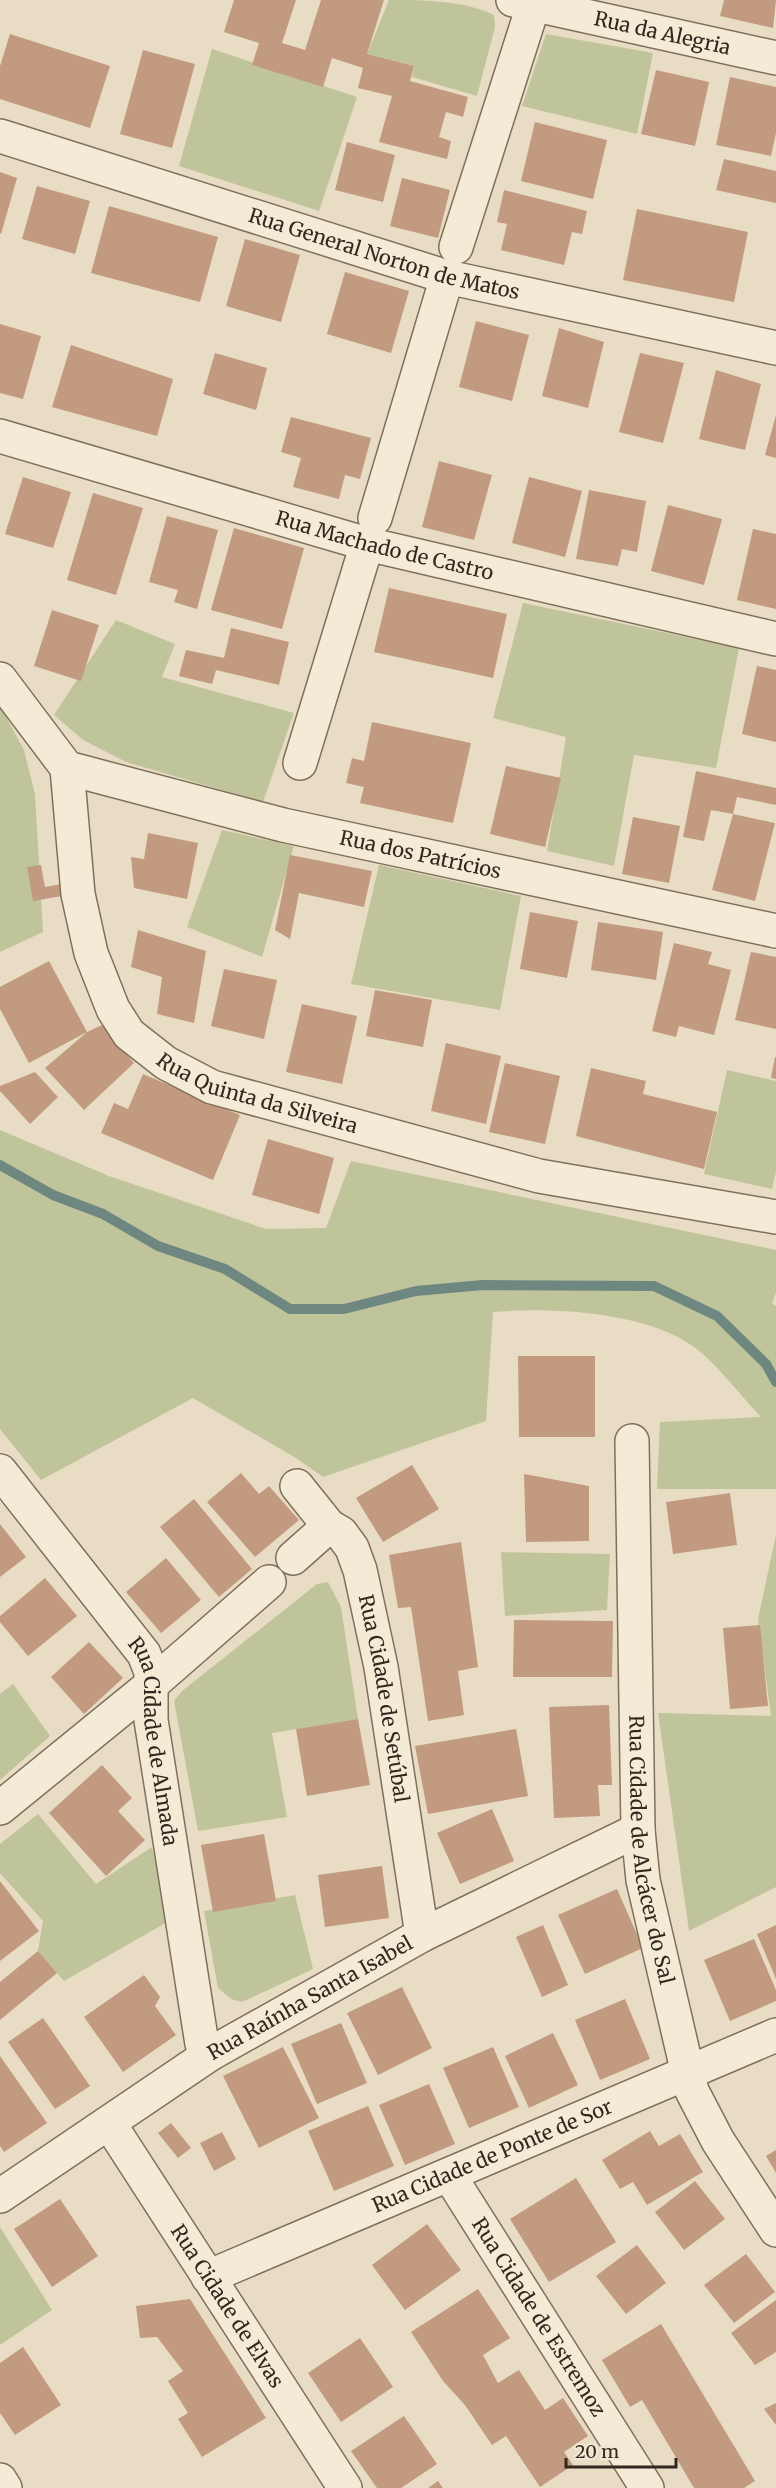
<svg xmlns="http://www.w3.org/2000/svg" width="776" height="2488" font-family="Merriweather,serif">
  <rect width="100%" height="100%" fill="#e8ddc4"/>
  <g fill="#c0c49a">
    <path d="M389 0C424 0 462 0 494 15L495 27 477 96 412 77 414 66 367 54Z"/>
    <path d="M546 34 653 53 637 134 522 106Z"/>
    <path d="M212 49 357 97 319 211 179 166Z"/>
    <path d="M523 603 739 648 716 768 634 755 614 866 547 851 566 737 493 718Z"/>
    <path d="M116 620 175 644 162 677 294 713 263 802 126 762 83 740 54 715Z"/>
    <path d="M0 706 24 750 35 794 43 932 0 952Z"/>
    <path d="M222 830 294 846 262 957 187 927Z"/>
    <path d="M379 865 521 896 500 1010 351 984Z"/>
    <path d="M727 1070 776 1081V1172L772 1189 704 1174Z"/>
    <path d="M0 1130 109 1176 266 1229 326 1228 351 1161 776 1250V1293L772 1303 776 1306V1489H657L660 1422 761 1417C743 1398 714 1361 694 1347 646 1312 552 1307 493 1312L486 1421 323 1477 296 1458 193 1398 41 1480 0 1429Z"/>
    <path d="M776 1535V1887L689 1931 658 1713 771 1716 758 1619Z"/>
    <path d="M501 1552 610 1554 607 1610 505 1616Z"/>
    <path d="M328 1582 341 1607 358 1719 272 1733 287 1817 198 1831 174 1701 182 1691 317 1584Z"/>
    <path d="M13 1684 50 1736 0 1780V1694Z"/>
    <path d="M38 1814 96 1884 152 1847 169 1921 64 1981 38 1951 43 1921 0 1873V1844Z"/>
    <path d="M295 1895 313 1969 242 2002 231 1999 218 1988 204 1911Z"/>
    <path d="M0 2227 52 2310 0 2345Z"/>
  </g>
  <g fill="none" stroke-linecap="round" stroke-linejoin="round">
    <path stroke="#6e8881" stroke-width="10" d="M0 1165 53 1195 103 1214 158 1246 225 1269 290 1309H344L416 1291 483 1285 654 1286 717 1316 766 1364 776 1382"/>
  </g>
  <g fill="#c19a7f">
    <path d="M234 0H296L282 43 305 50 321 0H384L367 54 414 66 410 81 468 97 463 117 446 112 439 137 451 141 447 159 379 142 392 96 358 88 363 68 332 58 323 87 252 65 259 43 224 32Z"/>
    <path d="M724 0H776L773 28 720 16Z"/>
    <path d="M10 34 110 66 90 128 0 99V66Z"/>
    <path d="M143 50 195 64 172 148 120 134Z"/>
    <path d="M656 70 709 82 695 146 641 134Z"/>
    <path d="M730 77 776 87V133L771 156 716 145Z"/>
    <path d="M535 122 607 140 593 199 521 181Z"/>
    <path d="M347 142 395 155 383 202 335 190Z"/>
    <path d="M724 159 776 171V203L716 190Z"/>
    <path d="M0 172 17 178 1 234 0 233Z"/>
    <path d="M402 178 450 190 438 238 390 226Z"/>
    <path d="M37 186 90 201 75 254 22 239Z"/>
    <path d="M504 190 587 211 582 234 572 232 564 265 501 250 507 224 497 222Z"/>
    <path d="M109 206 218 237 200 302 91 273Z"/>
    <path d="M637 209 748 232 734 302 623 280Z"/>
    <path d="M245 239 300 255 281 322 226 306Z"/>
    <path d="M345 272 409 291 391 353 327 334Z"/>
    <path d="M476 321 529 335 512 401 459 387Z"/>
    <path d="M0 324 41 336 23 399 0 393Z"/>
    <path d="M559 328 604 342 588 408 542 396Z"/>
    <path d="M71 345 173 379 157 436 52 407Z"/>
    <path d="M215 353 267 368 256 410 203 394Z"/>
    <path d="M640 353 684 363 663 443 619 432Z"/>
    <path d="M716 370 761 384 745 450 699 439Z"/>
    <path d="M776 415V458L765 455Z"/>
    <path d="M291 417 371 438 360 479 345 475 339 499 293 487 301 458 281 452Z"/>
    <path d="M439 461 492 475 474 540 422 527Z"/>
    <path d="M23 477 71 492 53 548 5 534Z"/>
    <path d="M529 477 582 491 565 557 512 543Z"/>
    <path d="M589 490 646 501 637 552 622 549 618 566 576 559Z"/>
    <path d="M93 493 143 508 116 595 67 580Z"/>
    <path d="M668 505 722 519 704 585 651 571Z"/>
    <path d="M167 516 218 530 197 609 174 602 178 590 149 582Z"/>
    <path d="M234 528 304 548 282 629 211 610Z"/>
    <path d="M753 529 776 534V609L737 600Z"/>
    <path d="M389 588 507 614 493 678 374 652Z"/>
    <path d="M52 610 99 625 81 681 34 666Z"/>
    <path d="M231 628 289 642 279 685 216 670 212 684 179 676 186 650 224 658Z"/>
    <path d="M757 666 776 670V742L742 734Z"/>
    <path d="M372 722 471 743 453 823 360 803 364 787 346 783 352 758 364 761Z"/>
    <path d="M506 766 561 778 545 847 490 834Z"/>
    <path d="M696 771 776 788V805L737 797 733 814 711 810 704 841 683 837Z"/>
    <path d="M733 814 775 823 755 901 712 890Z"/>
    <path d="M633 817 680 826 669 883 622 874Z"/>
    <path d="M148 833 198 843 187 899 134 888 131 857 144 859Z"/>
    <path d="M290 855 372 871 364 907 299 893 290 939 275 930Z"/>
    <path d="M41 865 45 887 61 884 62 896 33 901 27 867Z"/>
    <path d="M530 912 578 921 567 978 520 969Z"/>
    <path d="M598 922 663 932 656 980 591 970Z"/>
    <path d="M138 930 206 951 194 1023 157 1014 162 977 131 967Z"/>
    <path d="M674 943 712 952 708 964 731 970 714 1035 679 1026 676 1037 652 1031Z"/>
    <path d="M751 952 776 957V1029L735 1020Z"/>
    <path d="M49 961 87 1032 102 1025 134 1063 84 1110 45 1068 87 1032 29 1063 0 1009V987Z"/>
    <path d="M224 969 277 980 264 1039 211 1026Z"/>
    <path d="M375 990 432 1000 423 1047 366 1036Z"/>
    <path d="M302 1004 357 1016 342 1084 286 1072Z"/>
    <path d="M446 1043 501 1056 486 1124 431 1111Z"/>
    <path d="M775 1057H776V1079L771 1078Z"/>
    <path d="M505 1063 560 1076 545 1144 489 1132Z"/>
    <path d="M591 1068 646 1081 643 1094 717 1112 704 1169 576 1136Z"/>
    <path d="M35 1072 58 1097 30 1124 0 1091V1086Z"/>
    <path d="M143 1074 240 1115 213 1180 101 1133 114 1103 128 1109Z"/>
    <path d="M268 1139 334 1158 319 1214 252 1195Z"/>
    <path d="M518 1356H595V1437H519Z"/>
    <path d="M412 1465 439 1509 383 1542 356 1498Z"/>
    <path d="M241 1473 259 1494 269 1486 299 1520 255 1557 207 1502Z"/>
    <path d="M524 1474 589 1486V1541L526 1542Z"/>
    <path d="M730 1493 737 1545 673 1554 666 1502Z"/>
    <path d="M194 1499 252 1569 219 1597 160 1527Z"/>
    <path d="M0 1524 26 1557 0 1577Z"/>
    <path d="M461 1542 478 1667 458 1671 464 1715 428 1721 411 1607 398 1608 389 1555Z"/>
    <path d="M166 1558 201 1600 161 1633 126 1592Z"/>
    <path d="M45 1578 77 1616 28 1656 0 1622V1616Z"/>
    <path d="M514 1620 613 1621 612 1677H513Z"/>
    <path d="M760 1625 768 1706 730 1709 723 1628Z"/>
    <path d="M89 1642 123 1678 84 1714 51 1677Z"/>
    <path d="M609 1705 612 1785H598L600 1816 554 1818 549 1707Z"/>
    <path d="M358 1719 370 1785 307 1796 296 1729Z"/>
    <path d="M516 1729 528 1796 428 1814 415 1746Z"/>
    <path d="M102 1765 132 1798 118 1811 145 1840 106 1876 49 1813Z"/>
    <path d="M492 1809 514 1861 460 1884 437 1833Z"/>
    <path d="M264 1834 276 1901 213 1912 201 1845Z"/>
    <path d="M382 1866 389 1918 325 1927 318 1875Z"/>
    <path d="M0 1881 39 1931 0 1961Z"/>
    <path d="M617 1889 643 1948 585 1974 558 1915Z"/>
    <path d="M543 1925 568 1985 542 1997 516 1937Z"/>
    <path d="M776 1925V1979L757 1934Z"/>
    <path d="M754 1939 776 1990V2001L730 2021 704 1960Z"/>
    <path d="M38 1951 57 1973 0 2020V1982Z"/>
    <path d="M144 1975 160 1997 155 2006 176 2035 123 2072 84 2017Z"/>
    <path d="M402 1987 432 2048 378 2075 347 2013Z"/>
    <path d="M625 1999 650 2059 600 2080 575 2020Z"/>
    <path d="M43 2018 90 2086 55 2109 8 2042Z"/>
    <path d="M341 2023 367 2083 317 2104 291 2044Z"/>
    <path d="M553 2033 578 2085 529 2108 505 2056Z"/>
    <path d="M283 2047 319 2118 259 2148 223 2076Z"/>
    <path d="M493 2047 519 2107 469 2128 443 2068Z"/>
    <path d="M0 2056 47 2123 4 2152 0 2146Z"/>
    <path d="M429 2084 455 2144 405 2165 379 2105Z"/>
    <path d="M368 2106 394 2166 334 2191 308 2131Z"/>
    <path d="M171 2123 191 2148 178 2158 158 2133Z"/>
    <path d="M650 2131 659 2146 680 2134 703 2172 647 2205 633 2182 620 2189 602 2160Z"/>
    <path d="M222 2132 236 2159 214 2171 200 2143Z"/>
    <path d="M776 2150V2173L766 2156Z"/>
    <path d="M576 2178 616 2242 549 2282 510 2219Z"/>
    <path d="M695 2181 725 2219 684 2250 655 2212Z"/>
    <path d="M60 2199 98 2256 52 2287 14 2229Z"/>
    <path d="M427 2224 461 2270 405 2310 372 2265Z"/>
    <path d="M637 2245 666 2283 626 2314 596 2276Z"/>
    <path d="M746 2254 775 2292 734 2323 704 2285Z"/>
    <path d="M478 2289 510 2338 483 2355 498 2383 519 2370 545 2410 563 2398 588 2436 564 2452 573 2465 540 2487 506 2436 492 2445 465 2405 443 2381 411 2332Z"/>
    <path d="M190 2299 266 2418 202 2457 178 2419 188 2413 168 2381 183 2371 157 2337 140 2338 136 2306Z"/>
    <path d="M776 2300V2352L755 2365 731 2333Z"/>
    <path d="M661 2324 755 2481 744 2488H694L642 2400 630 2407 602 2360Z"/>
    <path d="M360 2338 393 2387 341 2422 308 2373Z"/>
    <path d="M23 2347 61 2405 15 2435 0 2413V2363Z"/>
    <path d="M776 2403V2425L764 2409Z"/>
    <path d="M404 2416 437 2464 401 2488H377L351 2451Z"/>
    <path d="M438 2481 443 2488H428Z"/>
  </g>
  <g fill="none" stroke-linecap="round" stroke-linejoin="round">
    <g stroke="#806f5d" stroke-width="36">
      <g id="street">
        <path id="s1" d="M513 0 776 58"/>
        <path id="s2" d="M0 136 447 277 776 348"/>
        <path d="M456 247 535 0"/>
        <path id="s3" d="M0 436 367 544 776 639"/>
        <path d="M375 518 447 277"/>
        <path id="s4" d="M0 679 67 768 78 894 91 953 113 1009 129 1034 166 1063 212 1087 539 1176 776 1217"/>
        <path d="M300 763 367 544"/>
        <path id="s5" d="M67 768 283 825 776 931"/>
        <path id="s6" d="M632 1441 638 1830 643 1880 692 2091 718 2141 776 2230"/>
        <path id="s7" d="M0 1471 144 1654 151 1672V1720L202 2044 210 2054"/>
        <path id="s8" d="M297 1486 329 1526 341 1533 352 1548 360 1570 381 1667 422 1935"/>
        <path d="M293 1558 329 1526"/>
        <path d="M0 1808 151 1685 269 1582"/>
        <path id="s9" d="M109 2123 345 2488"/>
        <path id="s10" d="M449 2175 647 2488"/>
        <path id="s11" d="M0 2196 210 2054 422 1935 638 1830"/>
        <path id="s12" d="M208 2277 776 2035"/>
        <path d="M0 2480 5 2488"/>
      </g>
    </g>
    <use href="#street" stroke="#f4ebd6" stroke-width="33"/>
  </g>
  <g text-anchor="middle" stroke-width="4.5" stroke-linejoin="round" paint-order="stroke">
    <g font-size="20" fill="#32281f" stroke="#f0e7d3">
      <text dy="7" stroke="none"><textPath href="#s1" startOffset="153">Rua da Alegria</textPath></text>
      <text dy="7" stroke="none"><textPath href="#s2" startOffset="402">Rua General Norton de Matos</textPath></text>
      <text dy="7" stroke="none"><textPath href="#s3" startOffset="400">Rua Machado de Castro</textPath></text>
      <text dy="7" stroke="none"><textPath href="#s5" startOffset="364">Rua dos Patrícios</textPath></text>
      <text dy="7" stroke="none"><textPath href="#s4" startOffset="532">Rua Quinta da Silveira</textPath></text>
      <text dy="7" stroke="none"><textPath href="#s8" startOffset="238">Rua Cidade de Setúbal</textPath></text>
      <text dy="7" stroke="none"><textPath href="#s7" startOffset="321">Rua Cidade de Almada</textPath></text>
      <text dy="7" stroke="none"><textPath href="#s6" startOffset="410">Rua Cidade de Alcácer do Sal</textPath></text>
      <text dy="7" stroke="none"><textPath href="#s11" startOffset="368">Rua Raínha Santa Isabel</textPath></text>
      <text dy="7" stroke="none"><textPath href="#s12" startOffset="309">Rua Cidade de Ponte de Sor</textPath></text>
      <text dy="7" stroke="none"><textPath href="#s9" startOffset="218">Rua Cidade de Elvas</textPath></text>
      <text dy="7" stroke="none"><textPath href="#s10" startOffset="168">Rua Cidade de Estremoz</textPath></text>
    </g>
  </g>
  <path d="M566 2458v9h110v-9" fill="none" stroke="#32281f" stroke-width="3"/>
  <text x="575" y="2458" font-size="18" fill="#32281f" stroke="#f0e7d3" stroke-width="4.5" paint-order="stroke">20 m</text>
</svg>
